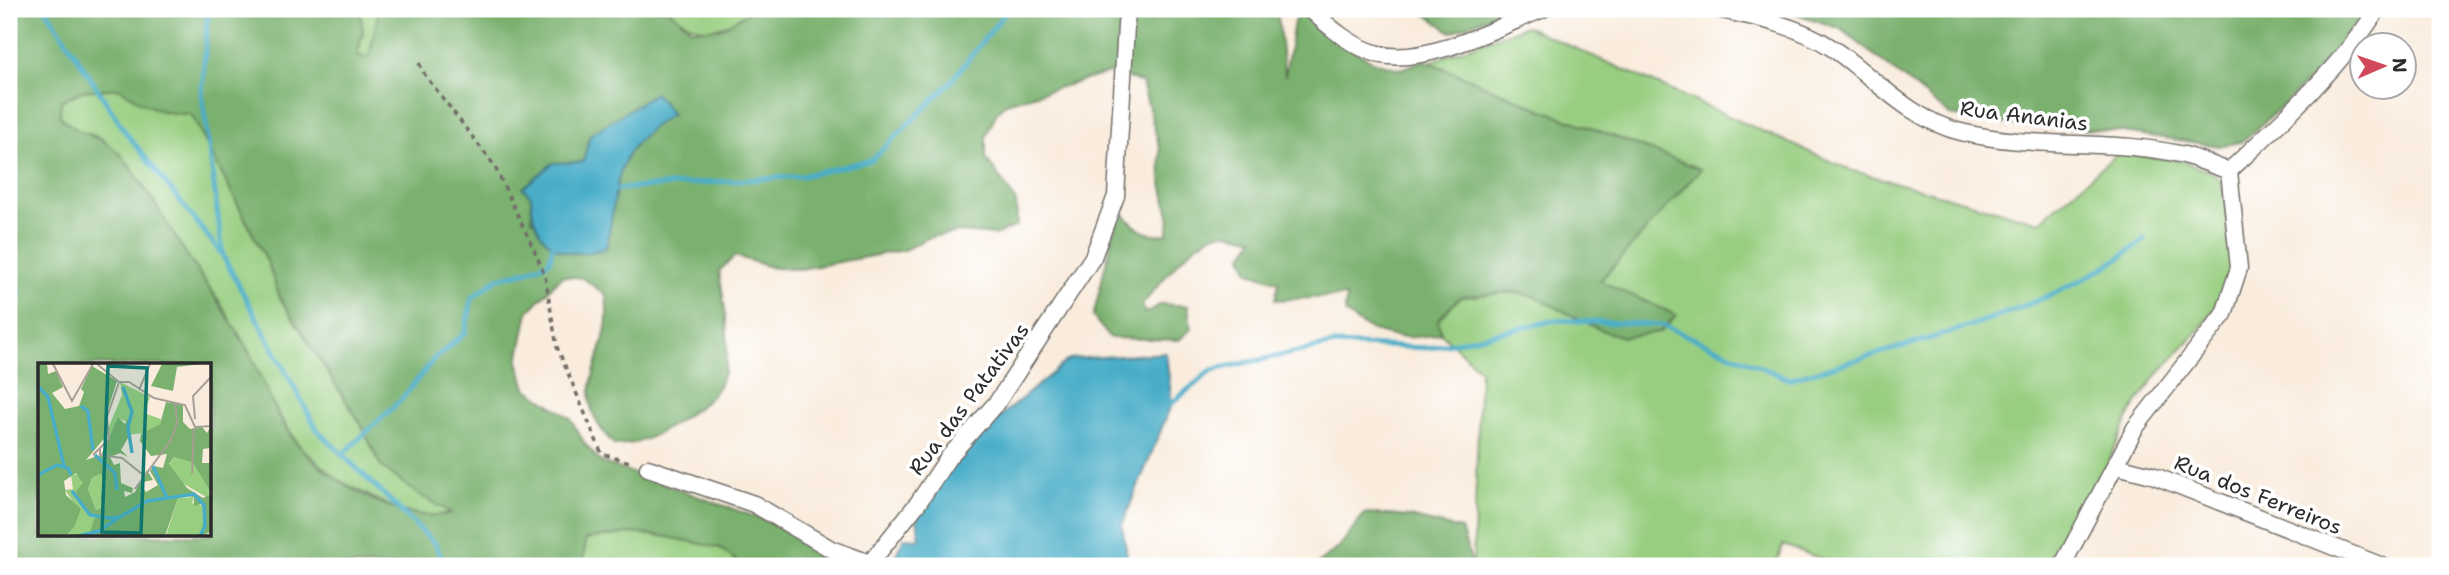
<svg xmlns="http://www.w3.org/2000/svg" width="2449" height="575" font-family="'Shantell Sans',sans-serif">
  <rect width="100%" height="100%" fill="#fff"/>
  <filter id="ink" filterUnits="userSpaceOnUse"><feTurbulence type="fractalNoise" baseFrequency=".0143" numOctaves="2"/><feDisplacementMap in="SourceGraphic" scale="14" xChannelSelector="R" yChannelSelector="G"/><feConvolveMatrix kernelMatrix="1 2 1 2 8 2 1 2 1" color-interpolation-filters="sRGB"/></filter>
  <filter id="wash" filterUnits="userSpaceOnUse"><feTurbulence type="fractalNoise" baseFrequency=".00686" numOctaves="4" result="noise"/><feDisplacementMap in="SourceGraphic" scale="28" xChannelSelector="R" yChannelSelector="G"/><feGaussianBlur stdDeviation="1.57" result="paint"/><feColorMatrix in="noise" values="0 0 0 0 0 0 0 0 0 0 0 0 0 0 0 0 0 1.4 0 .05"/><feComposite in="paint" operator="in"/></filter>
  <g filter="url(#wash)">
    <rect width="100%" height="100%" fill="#f9ecdd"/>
    <g fill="#98ce80" stroke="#627c56" stroke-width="2">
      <path d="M360 9H379L370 57 357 56 363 32Z"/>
      <path d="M667 9H753V11C712 33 705 38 667 9Z"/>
      <path d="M1525 26 1850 170 2039 222 2118 153 2180 161 2212 172 2221 181 2228 214 2231 279 2224 296 2198 331 2156 376 2130 414 2105 470 2052 566H1841L1783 545 1775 566H1473L1480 370 1441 333 1438 320 1460 297 1512 292 1533 296 1565 310 1660 332 1676 315 1599 281 1543 110 1429 62Z"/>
      <path d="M120 88C144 105 161 115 191 114L268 263 280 298 361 424 381 465 415 492 452 512 433 517 405 514 340 481 301 448 268 397 250 353 218 299 102 138 72 129 59 116 61 101 82 91Z"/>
      <path d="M631 533 690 539 720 548 743 566H628L612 558 602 566 582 564 586 539Z"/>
    </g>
    <g fill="#7ab16e" stroke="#526e4c" stroke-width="2" fill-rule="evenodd">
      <path d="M9 9H360L363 32 357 56 369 57 379 9H667L692 29H720L753 9H1277L1285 77 1294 21 1298 17H1309L1332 38 1374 62 1401 69 1424 60 1543 110 1701 169 1600 281 1676 315 1660 332 1623 337 1601 330 1533 296 1511 292 1460 297 1438 320 1441 333C1406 342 1371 337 1345 312L1346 296 1275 300 1279 282 1249 272 1242 256 1254 239C1245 237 1232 232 1222 233 1193 237 1160 284 1142 305L1145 313 1161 304 1188 306 1191 329 1179 340 1110 338 1093 317 1119 209C1133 226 1143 237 1167 234L1170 220 1161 179 1160 149 1142 83 1112 72 1006 103 997 112 986 136V158L1016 201 1017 226 994 235 961 232 930 237 904 250 801 269 774 268 735 256 719 271C724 302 736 360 717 389 709 402 692 411 680 420 659 434 640 445 615 445 571 402 597 377 606 328 608 318 607 305 606 295L583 278 562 276 528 312 518 361 526 388 570 418 585 444 601 462 767 521 847 566H743L720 548 663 536 631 533 586 539 583 564 587 566H9ZM119 88C144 105 161 115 191 114L268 263 280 298 361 424 381 466 415 492 451 513C403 525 334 484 301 448 275 420 266 383 248 351 230 316 206 285 185 252 165 222 147 187 124 159 104 133 80 138 60 116L61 101 82 91ZM671 114 646 129 620 164 606 248 532 220 531 196 523 188 553 163 583 162ZM40 365H210V535H40Z"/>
      <path d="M1419 9H1508L1451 32Z"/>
      <path d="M1782 9H2364L2335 53 2287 102 2241 142 2219 146 2116 131 2022 126 1950 115 1841 29Z"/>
      <path d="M1365 513 1409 517 1461 529 1473 566H1315L1339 547Z"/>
    </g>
    <g fill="#49adc8" stroke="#3a6c7a" stroke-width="2">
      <path d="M655 93 672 114C609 152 620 184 606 248 560 263 533 244 531 196L523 188 553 163 583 162 590 135Z"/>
      <path d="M1166 353 1172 403 1122 525 1129 566H906L894 558 904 538 920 539 916 512 951 458 1069 359Z"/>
    </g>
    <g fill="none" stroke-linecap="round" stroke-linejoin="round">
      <g stroke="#49adc8" stroke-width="5">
        <path d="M46 9 126 133 221 253"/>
        <path d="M208 9 202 93 223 256 318 431 435 544 445 566"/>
        <path d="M617 189 802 176 872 160 949 84 1008 9"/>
        <path d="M9 287 20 292"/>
        <path d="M1172 403 1212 370 1335 344 1428 348 1557 320 1662 325 1789 379C1899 346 2057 312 2145 239"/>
        <path d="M343 454 401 400 434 359 465 333 472 298 498 278 528 271 550 261 552 247"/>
      </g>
    </g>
  </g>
  <g filter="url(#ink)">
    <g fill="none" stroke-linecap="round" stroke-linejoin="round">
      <g stroke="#736f69" stroke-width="19">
        <g id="minor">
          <path d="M1310 9C1329 27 1352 47 1378 54 1424 67 1500 26 1543 9"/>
          <path d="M1717 9C1755 17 1800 26 1832 48 1874 77 1910 120 1961 132 2034 150 2111 138 2184 155 2199 159 2214 166 2229 171"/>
          <path d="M2229 171C2283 120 2337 71 2378 9"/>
          <path d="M2117 466 2152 475 2382 566"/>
          <path d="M648 468 754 504 831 549 878 566"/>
          <path d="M871 562 918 503 948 458 998 401 1093 257 1116 196 1127 9"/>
          <path d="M2062 566 2135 428 2224 314 2239 268 2229 171"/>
        </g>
      </g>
      <path stroke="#736f69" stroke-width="3.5" stroke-dasharray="5 5" stroke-linecap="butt" d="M419 63 425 75 494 165 536 254 545 276 557 347 602 454 633 463"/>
      <use href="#minor" stroke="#fff" stroke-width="16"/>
    </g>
  </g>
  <g text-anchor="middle" stroke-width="7" stroke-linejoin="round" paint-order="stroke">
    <g font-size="21" fill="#2b2b2b" stroke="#fff">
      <text transform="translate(2024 116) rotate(7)" y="7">Rua Ananias</text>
      <text transform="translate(969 399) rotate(-53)" y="7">Rua das Patativas</text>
      <text transform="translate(2258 495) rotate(22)" y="7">Rua dos Ferreiros</text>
    </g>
  </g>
  <g transform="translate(38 363)">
    <rect width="173" height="173" fill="#f9ecdd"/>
    <path d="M82 19 112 34 106 50 123 56 122 61 107 70 89 72 91 60 80 55 72 72 70 66 84 32ZM136 94 155 100 172 125 170 135 139 117 131 102ZM42 111 45 120 39 134 51 149 62 153 52 170 35 173 30 171 36 164V140L27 127 35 126 33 112ZM62 111 68 120 62 134 69 145 58 147 50 126 54 115ZM156 134 154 140 163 142 168 155 162 173H128L140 135Z" fill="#98ce80"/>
    <path d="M0 1H9L10 11 18 8 25 24 14 30 27 46 41 43 46 29 43 26 54 3 79 18 67 56 70 71 48 97 63 92 80 54 87 61 90 56V75L83 87 90 94 82 90 72 94 76 102 82 100 83 120 95 125 94 130 86 128 87 134 97 129 109 107 115 117 105 119 102 130 105 125 108 129 120 122 112 108 116 103 125 105 129 91 113 93 102 78 103 71 122 61 128 39 145 42V59L152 66 164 64 169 70 173 63V85L165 86 164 100H173V129L155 100 136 94 131 101 149 125 165 135 173 131V169L162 173 167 151 163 141 156 143V134L149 133 140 135 127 173H40L52 170 56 156 62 153 53 151 39 134 38 128 45 120 38 110 26 118 28 132 43 146 36 164 30 171 0 173ZM62 111 68 120 62 134 67 144 58 147 50 126 54 115ZM124 1H163L139 4 135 28 113 23Z" fill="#7ab16e" fill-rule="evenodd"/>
    <path fill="none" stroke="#49adc8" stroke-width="3.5" d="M0 23 10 34 26 103M85 24 94 49 90 64 94 90M43 43 50 48 55 87M57 92 77 110 79 127M115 103 129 135M0 112 19 102 30 105 33 112M34 128 52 152 71 155 82 154 109 138 156 131 166 142 167 163 162 173M40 173 61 168 80 155"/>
    <path fill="none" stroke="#a79f96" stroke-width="2" d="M15 1 34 38 55 1M59 1 81 19M81 19H91L116 35 147 42 157 64 174 63M101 27 112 1M157 56 155 33 174 13M62 86V92L84 95 104 111M55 92 71 76 69 54 81 19M154 111 156 65M97 126 133 77 139 60 137 39"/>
    <path fill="#0f766e" fill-opacity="0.15" stroke="#0f766e" stroke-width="3.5" d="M70 3 109 5 103 170 64 169Z"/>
    <rect width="173" height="173" fill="none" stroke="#2b2b2b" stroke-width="3.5"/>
  </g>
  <rect width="2449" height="575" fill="none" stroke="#fff" stroke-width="35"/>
  <g transform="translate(2383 66) rotate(88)"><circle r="33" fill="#ffffff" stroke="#aaaaaa" stroke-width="2"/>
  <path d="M0-5L12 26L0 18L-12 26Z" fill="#d1495b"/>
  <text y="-10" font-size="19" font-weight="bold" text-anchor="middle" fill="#2b2b2b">N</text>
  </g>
</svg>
